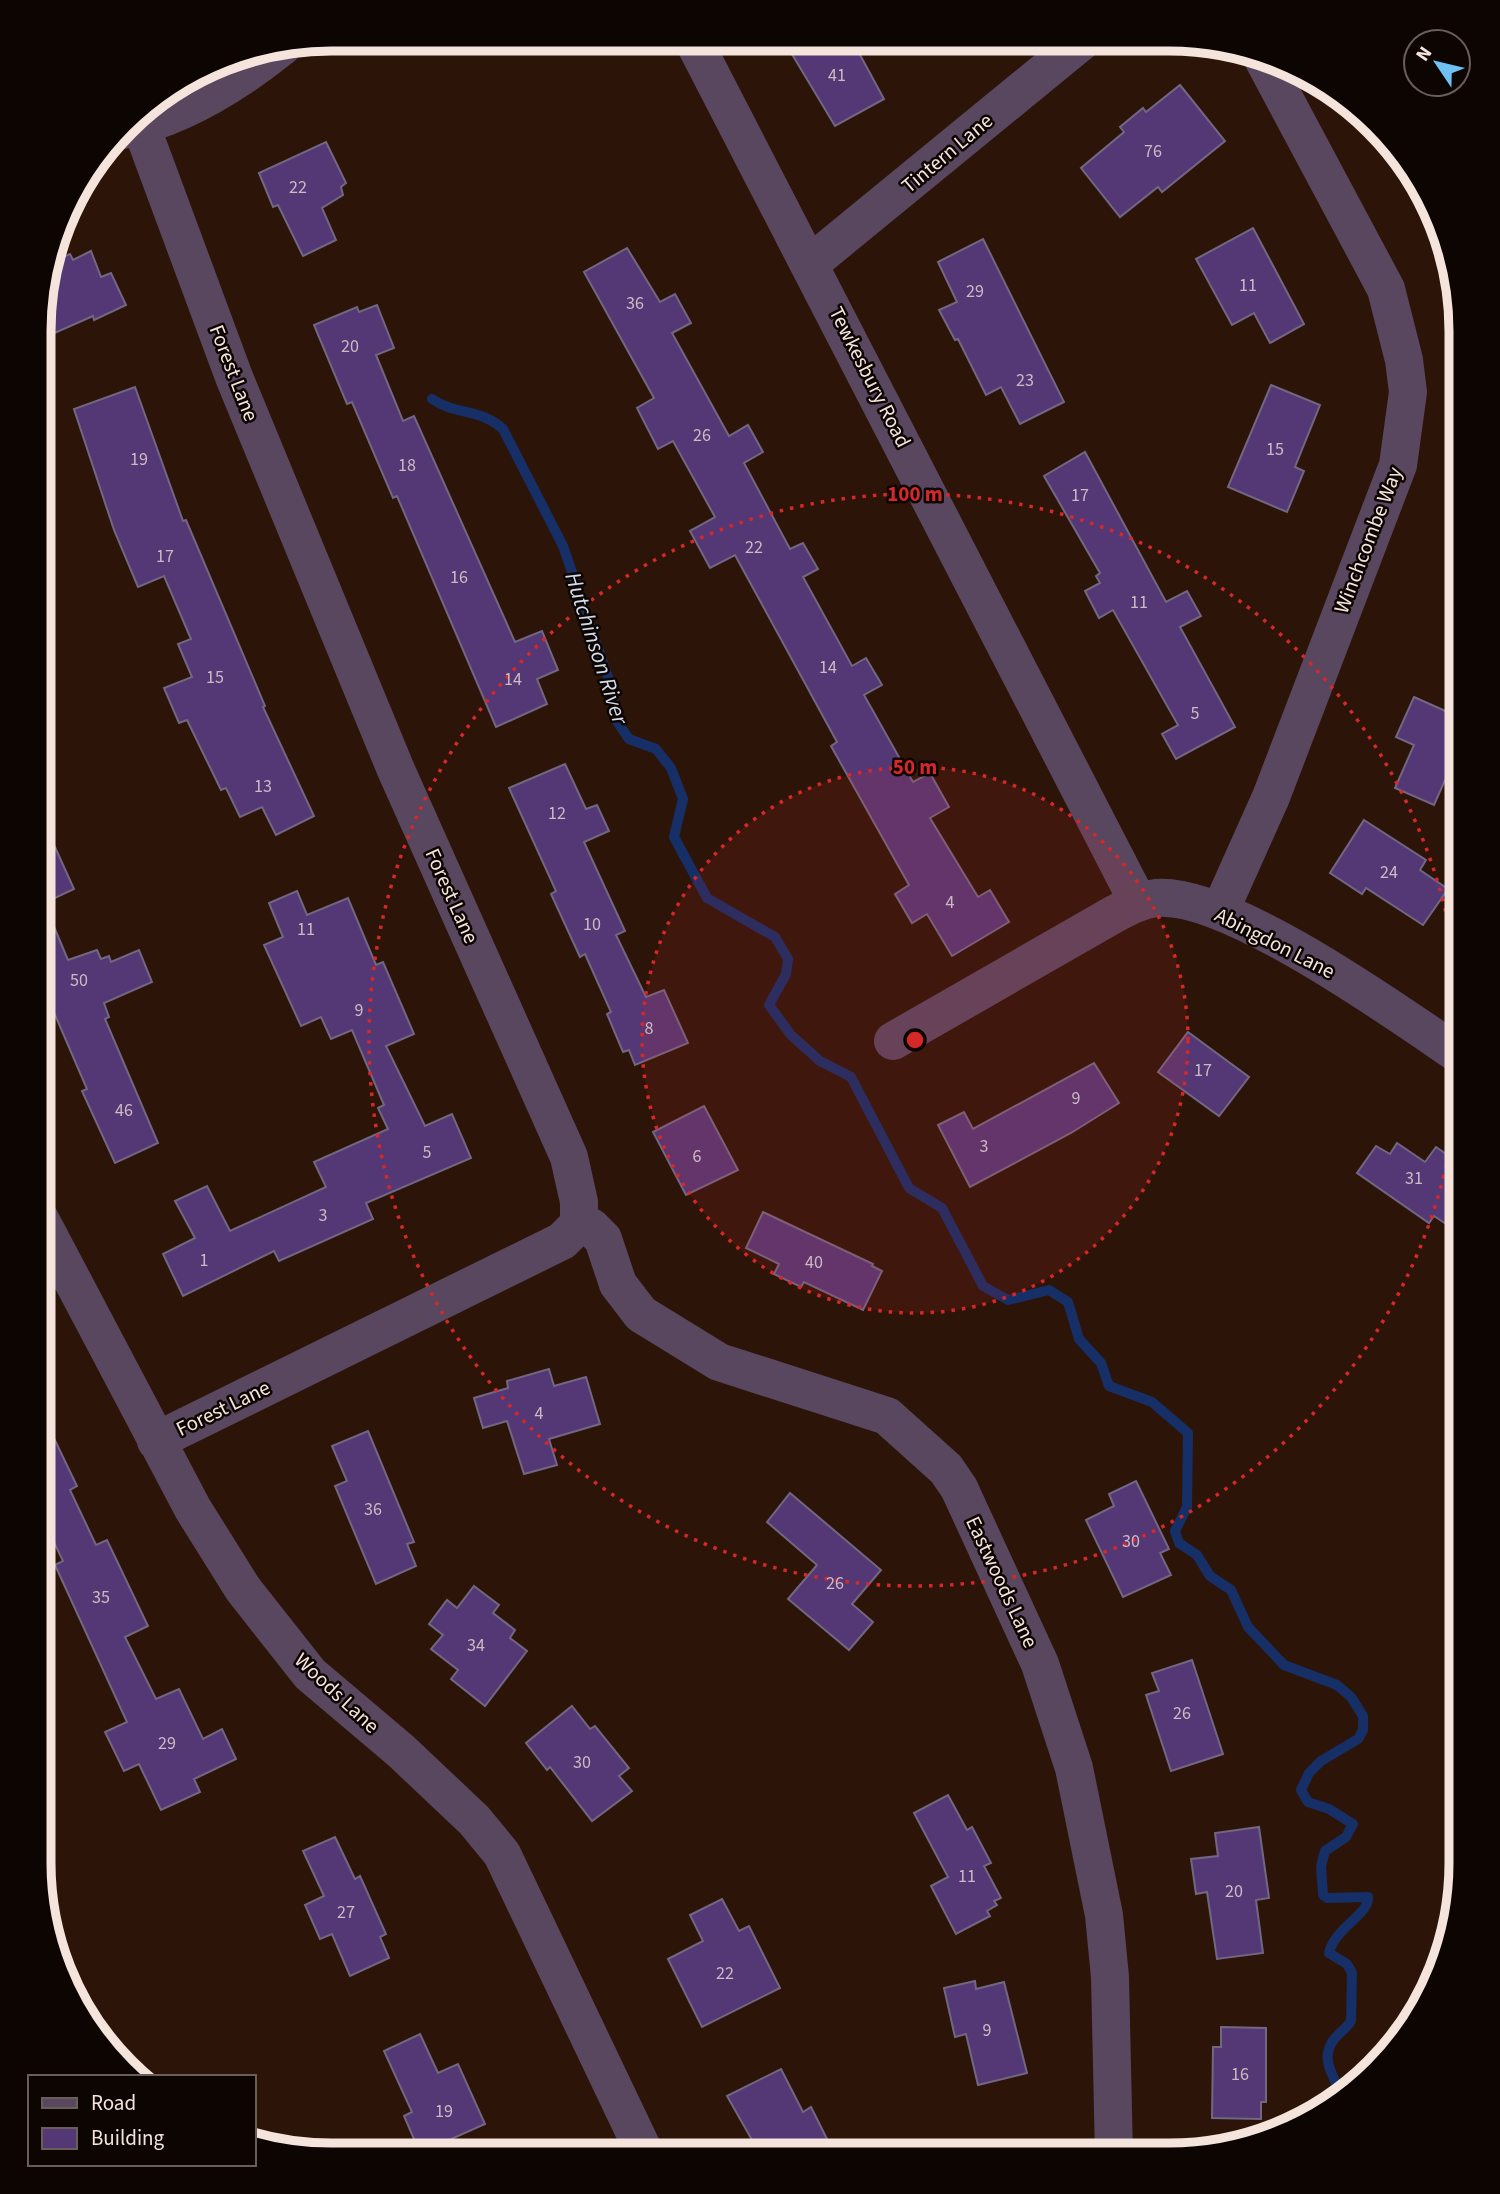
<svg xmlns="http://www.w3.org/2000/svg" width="1500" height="2194" font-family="'Source Sans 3',sans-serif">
  <rect width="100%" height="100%" fill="#2c1508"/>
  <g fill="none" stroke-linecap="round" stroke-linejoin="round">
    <path stroke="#162f67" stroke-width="10" d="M432 399C455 415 480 408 503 429L563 546 612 689 616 720 629 739 656 749 671 768 683 799 674 837 707 898 775 937 788 959 786 974 769 1005 791 1035 820 1061 851 1077 909 1188 942 1208 983 1286 1008 1300 1049 1290 1068 1302 1079 1339 1101 1363 1109 1386 1152 1402 1188 1433 1187 1507 1175 1531 1179 1543 1197 1555 1210 1576 1231 1590 1248 1627 1284 1665 1337 1685 1351 1697 1363 1716V1730L1358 1739 1321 1761 1309 1773 1301 1790 1308 1802 1329 1809 1353 1824 1346 1837 1325 1851 1321 1866 1323 1895 1327 1898 1368 1897C1370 1914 1335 1927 1329 1953L1347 1964 1352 1973 1351 2021C1345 2031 1335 2034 1330 2046 1321 2067 1340 2079 1339 2099"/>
  </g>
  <g fill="#543775" stroke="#726782" stroke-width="2">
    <path d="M811 40H852L884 99 835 126 790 51Z"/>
    <path d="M1180 85 1225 141 1162 192 1158 187 1120 217 1081 168 1124 132 1120 127 1143 108 1146 112Z"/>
    <path d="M326 142 346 183 341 187 343 195 322 208 336 240 303 256 278 205 273 207 259 173Z"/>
    <path d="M1253 228 1304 324 1270 343 1254 313 1232 325 1196 259Z"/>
    <path d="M983 239 1064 402 1020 424 1001 387 986 395 958 339 955 340 939 310 957 302 938 262Z"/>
    <path d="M627 248 660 302 675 294 691 323 672 333 729 436 748 425 763 452 744 463 790 549 803 543 818 569 803 577 852 666 866 658 882 685 864 695 913 782 930 773 949 807 930 818 978 897 990 890 1009 922 952 956 927 914 912 923 895 894 909 885 831 746 837 742 735 555 710 568 690 531 715 517 673 441 658 449 637 408 654 398 584 272Z"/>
    <path d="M91 251 101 277 111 273 126 305 94 320 93 316 41 339V292L51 262 70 254 73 260Z"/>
    <path d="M377 305 394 348 376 355 403 421 414 416 515 642 542 631 558 670 537 679 547 704 496 727 397 496 393 498 352 402 347 404 314 325 357 307 359 312Z"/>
    <path d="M1271 385 1320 405 1295 467 1304 471 1287 512 1228 487Z"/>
    <path d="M135 387 183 521 186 520 265 706 263 707 314 816 276 835 262 807 240 817 226 788 221 790 187 720 179 723 164 688 192 677 178 644 191 639 164 576 138 587 114 530 74 409Z"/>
    <path d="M1085 452 1166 602 1187 591 1201 616 1180 627 1235 727 1176 759 1162 734 1178 725 1113 610 1099 618 1085 591 1100 583 1096 576 1100 573 1044 476Z"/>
    <path d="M1414 697 1461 718V744L1434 805 1395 788 1414 745 1396 737Z"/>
    <path d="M565 764 586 809 597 805 609 831 584 842 625 931 616 935 646 997 664 990 688 1043 635 1065 629 1050 623 1052 607 1014 611 1012 585 954 580 957 551 894 556 891 509 788Z"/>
    <path d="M40 814 74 889 44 903 68 960 97 950 101 959 109 956 111 962 139 950 152 982 104 1003 109 1017 105 1019 158 1143 115 1163 82 1091 87 1089 40 980Z"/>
    <path d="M1364 820 1426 860 1420 870 1448 889 1423 925 1366 888 1362 894 1330 873Z"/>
    <path d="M297 891 307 915 348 898 376 965 383 962 414 1034 386 1046 425 1126 452 1114 471 1158 366 1203 373 1219 279 1261 274 1251 183 1296 163 1254 195 1238 175 1201 207 1186 230 1231 326 1187 314 1162 388 1129 378 1108 384 1105 352 1030 331 1039 321 1017 301 1026 264 945 283 937 269 903Z"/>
    <path d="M1188 1032 1249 1077 1219 1116 1158 1072Z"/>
    <path d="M1094 1063 1119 1103 1071 1133 970 1187 938 1125 964 1112 973 1129Z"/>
    <path d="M704 1106 738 1170 686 1195 653 1132Z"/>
    <path d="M1397 1143 1425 1162 1436 1147 1461 1164V1234L1434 1216 1429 1223 1357 1173 1376 1146 1390 1154Z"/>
    <path d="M763 1212 873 1264 872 1266 882 1271 863 1310 804 1282 801 1287 774 1274 779 1264 746 1248Z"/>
    <path d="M549 1369 554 1386 586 1377 600 1424 549 1439 557 1465 524 1474 507 1421 483 1428 474 1398 508 1388 507 1381Z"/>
    <path d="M39 1407 77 1486 70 1490 96 1545 107 1540 148 1626 125 1637 156 1699 179 1689 203 1739 222 1729 236 1759 194 1779 200 1792 161 1810 139 1764 124 1771 105 1732 127 1722 55 1565 63 1561 39 1511Z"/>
    <path d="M368 1431 414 1542 407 1544 416 1566 376 1584 335 1486 347 1481 332 1446Z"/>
    <path d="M1136 1481 1169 1549 1160 1553 1171 1575 1123 1597 1086 1520 1114 1506 1109 1494Z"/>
    <path d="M790 1493 881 1570 852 1604 873 1622 849 1650 788 1599 817 1565 767 1522Z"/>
    <path d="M474 1586 499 1605 493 1613 515 1630 510 1638 527 1651 485 1706 451 1679 458 1670 431 1649 443 1635 429 1624 447 1600 457 1608Z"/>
    <path d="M1192 1660 1223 1754 1171 1771 1146 1695 1159 1691 1152 1673Z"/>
    <path d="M572 1706 590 1729 595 1726 629 1768 619 1776 632 1791 592 1821 550 1767 547 1770 526 1743Z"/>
    <path d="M948 1795 967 1830 972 1827 991 1863 984 1866 1001 1898 994 1901 997 1905 987 1911 990 1916 956 1934 931 1886 948 1877 914 1813Z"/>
    <path d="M1259 1827 1269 1898 1256 1900 1263 1953 1217 1959 1207 1892 1196 1894 1191 1859 1218 1856 1215 1833Z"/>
    <path d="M335 1837 355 1879 360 1876 386 1934 380 1937 389 1958 350 1976 332 1934 320 1939 305 1905 324 1896 303 1851Z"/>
    <path d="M722 1899 739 1931 749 1926 780 1988 702 2027 668 1959 703 1941 690 1915Z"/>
    <path d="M975 1981 976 1989 1004 1982 1027 2073 978 2085 966 2034 955 2037 944 1988Z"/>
    <path d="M1221 2027 1266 2028V2102H1261V2119L1212 2118 1213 2047H1221Z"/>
    <path d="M420 2034 438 2073 458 2064 485 2124 420 2153 404 2116 412 2112 384 2051Z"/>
    <path d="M781 2069 803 2112 811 2107 835 2155 760 2154 727 2096Z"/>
  </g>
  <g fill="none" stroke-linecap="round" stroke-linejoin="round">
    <g stroke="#59465f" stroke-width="38">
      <path d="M693 40 1138 902"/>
      <path d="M141 126 234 377 396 770 569 1157 579 1202V1224L562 1241 156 1441"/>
      <path d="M123 130C181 118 237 83 283 46"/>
      <path d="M811 263 1082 41"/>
      <path d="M1220 911 1271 797 1398 465 1408 392 1404 360 1386 289 1261 55"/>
      <path d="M893 1041 1111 916C1126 908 1140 900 1156 898 1228 891 1399 1014 1461 1056"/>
      <path d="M40 1219 193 1509 243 1589 310 1674 401 1751 474 1820 502 1854 645 2154"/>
      <path d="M579 1224 591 1227 603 1239 618 1284 641 1314 719 1362 887 1416 946 1469 959 1488 1040 1664 1074 1768 1104 1915 1110 1977 1114 2155"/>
    </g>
  </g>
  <circle cx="915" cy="1040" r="273" fill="#d62828" fill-opacity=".12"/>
  <g fill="none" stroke="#d62828" stroke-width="3.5" stroke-dasharray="3.5 7">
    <circle cx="915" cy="1040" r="273"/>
    <circle cx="915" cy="1040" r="546"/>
  </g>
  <g text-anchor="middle" stroke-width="5" stroke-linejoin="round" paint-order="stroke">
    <g font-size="18" fill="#cdb9c2">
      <text x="837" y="81">41</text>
      <text x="1153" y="157">76</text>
      <text x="298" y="193">22</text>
      <text x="1248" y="291">11</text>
      <text x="975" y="297">29</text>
      <text x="635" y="309">36</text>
      <text x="350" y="352">20</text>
      <text x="1025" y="386">23</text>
      <text x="702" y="441">26</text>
      <text x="1275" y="455">15</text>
      <text x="139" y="465">19</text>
      <text x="407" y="471">18</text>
      <text x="1080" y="501">17</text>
      <text x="754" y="553">22</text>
      <text x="165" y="562">17</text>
      <text x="459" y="583">16</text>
      <text x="1139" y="608">11</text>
      <text x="828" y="673">14</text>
      <text x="215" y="683">15</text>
      <text x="513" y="685">14</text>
      <text x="1195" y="719">5</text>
      <text x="263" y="792">13</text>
      <text x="557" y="819">12</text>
      <text x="1389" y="878">24</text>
      <text x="950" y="908">4</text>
      <text x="592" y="930">10</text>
      <text x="306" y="935">11</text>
      <text x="79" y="986">50</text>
      <text x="359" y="1016">9</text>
      <text x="649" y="1034">8</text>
      <text x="1203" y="1076">17</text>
      <text x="1076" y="1104">9</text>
      <text x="124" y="1116">46</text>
      <text x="984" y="1152">3</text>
      <text x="427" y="1158">5</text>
      <text x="697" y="1162">6</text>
      <text x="1414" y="1184">31</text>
      <text x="323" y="1221">3</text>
      <text x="204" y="1266">1</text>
      <text x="814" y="1268">40</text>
      <text x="539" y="1419">4</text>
      <text x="373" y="1515">36</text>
      <text x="1131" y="1547">30</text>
      <text x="835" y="1589">26</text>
      <text x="101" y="1603">35</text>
      <text x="476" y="1651">34</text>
      <text x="1182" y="1719">26</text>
      <text x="167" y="1749">29</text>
      <text x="582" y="1768">30</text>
      <text x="967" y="1882">11</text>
      <text x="1234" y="1897">20</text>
      <text x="346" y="1918">27</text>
      <text x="725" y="1979">22</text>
      <text x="987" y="2036">9</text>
      <text x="1240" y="2080">16</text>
      <text x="444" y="2117">19</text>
    </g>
    <g font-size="21" fill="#f5e4dc" stroke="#0d0502">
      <text transform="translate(947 153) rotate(-40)" y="7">Tintern Lane</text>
      <text transform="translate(234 373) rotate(69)" y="7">Forest Lane</text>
      <text transform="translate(870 377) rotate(63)" y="7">Tewkesbury Road</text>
      <text transform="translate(1368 540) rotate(-69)" y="7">Winchcombe Way</text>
      <text transform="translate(452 896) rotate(66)" y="7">Forest Lane</text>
      <text transform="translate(1275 943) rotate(27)" y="7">Abingdon Lane</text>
      <text transform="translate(223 1408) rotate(-26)" y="7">Forest Lane</text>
      <text transform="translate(1002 1582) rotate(65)" y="7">Eastwoods Lane</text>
      <text transform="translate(337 1693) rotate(43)" y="7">Woods Lane</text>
    </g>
    <g font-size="23" font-style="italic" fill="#d2dbed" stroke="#0d0502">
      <text transform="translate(597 648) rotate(72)" y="8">Hutchinson River</text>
    </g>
  </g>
  <path d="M0 0H1500V2194H0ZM331 51H1169A280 280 0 0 1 1449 331V1863A280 280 0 0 1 1169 2143H331A280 280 0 0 1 51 1863V331A280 280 0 0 1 331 51Z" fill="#0d0502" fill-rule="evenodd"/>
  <path fill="none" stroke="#f5e4dc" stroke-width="9" d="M331 51H1169A280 280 0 0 1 1449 331V1863A280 280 0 0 1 1169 2143H331A280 280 0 0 1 51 1863V331A280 280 0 0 1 331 51Z"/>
  <circle cx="915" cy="1040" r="10" fill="#d62828" stroke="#0d0502" stroke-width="3.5"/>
  <g font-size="21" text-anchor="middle" font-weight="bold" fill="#d62828" stroke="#0d0502" stroke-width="5" stroke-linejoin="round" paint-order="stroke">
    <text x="915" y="501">100 m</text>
    <text x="915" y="774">50 m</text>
  </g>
  <rect x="28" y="2075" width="228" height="91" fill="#0d0502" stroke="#6a5e59" stroke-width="2"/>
  <rect x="42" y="2098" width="35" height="10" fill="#59465f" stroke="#6a5e59" stroke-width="2"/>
  <text x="91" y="2110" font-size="21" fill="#f5e4dc">Road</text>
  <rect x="42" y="2128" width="35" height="21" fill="#543775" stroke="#6a5e59" stroke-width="2"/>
  <text x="91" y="2145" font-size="21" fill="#f5e4dc">Building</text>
  <g transform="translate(1437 63) rotate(305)"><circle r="33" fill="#0d0502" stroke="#6a5e59" stroke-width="2"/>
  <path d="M0-5L12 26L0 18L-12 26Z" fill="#6dc2f3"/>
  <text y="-10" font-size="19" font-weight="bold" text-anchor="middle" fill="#f5e4dc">N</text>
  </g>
</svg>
